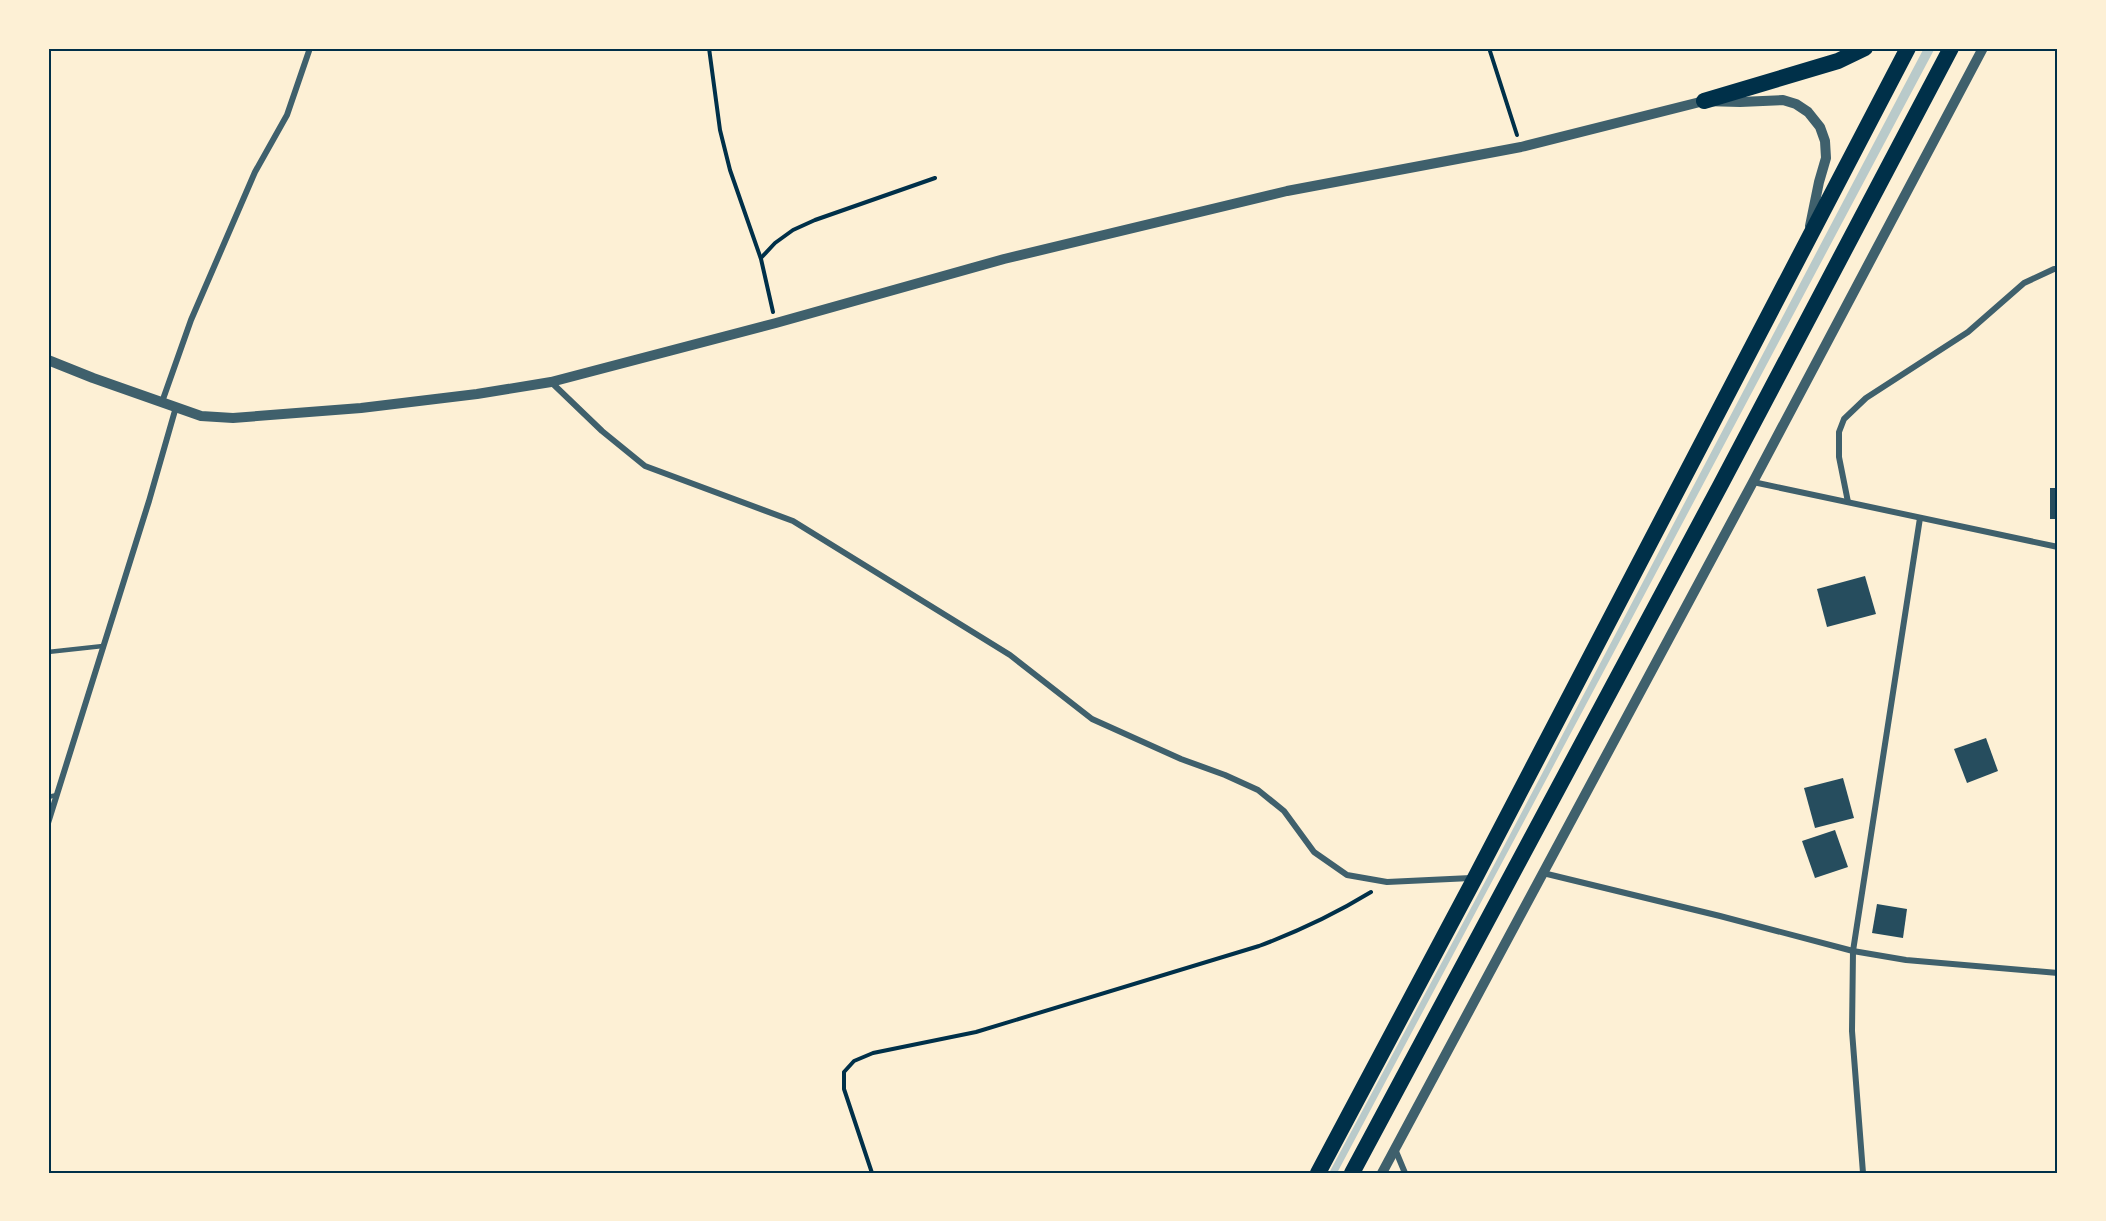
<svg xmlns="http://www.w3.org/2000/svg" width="2106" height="1221" font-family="'Nunito Sans',sans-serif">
  <rect width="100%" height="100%" fill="#fdf0d5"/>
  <path fill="#b9caca" d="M1924 48H1935L1337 1173H1329L1494 865Z"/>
  <g fill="#264d5e">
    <rect x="2050" y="488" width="8" height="31"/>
    <path d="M1865 576 1876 614 1827 627 1817 589Z"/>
    <path d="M1986 738 1998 771 1967 783 1954 749Z"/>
    <path d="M1843 778 1854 818 1815 828 1804 788Z"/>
    <path d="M1835 830 1848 867 1815 878 1802 841Z"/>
    <path d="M1877 904 1907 909 1903 938 1872 933Z"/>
  </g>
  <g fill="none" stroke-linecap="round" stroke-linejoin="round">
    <g stroke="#003049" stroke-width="4">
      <path d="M709 48 720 130 730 170 761 259 773 312"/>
      <path d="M1489 48 1517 135"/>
      <path d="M761 258 775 243 793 230 815 220 935 178"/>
      <path d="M872 1173 844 1089V1072L854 1061 873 1053 976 1032 1259 946C1299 931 1335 914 1371 892"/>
    </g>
    <g stroke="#3f606c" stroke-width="4.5">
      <path d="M48 652 103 646"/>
      <path d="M48 797 57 795"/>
    </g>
    <g stroke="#3f606c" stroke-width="6">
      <path d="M551 382 602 431 645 466 793 521 1010 655 1092 719 1181 759 1225 775 1258 790 1284 811 1314 852 1347 875 1387 882 1471 878"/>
      <path d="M162 402 191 320 255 172 287 115 310 48"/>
      <path d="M1753 482 2058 547"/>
      <path d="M1848 502 1839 457V432L1844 419 1866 398 1968 332 2024 283 2054 269H2058"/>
      <path d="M48 823 149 501 176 407"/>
      <path d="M1543 873 1720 916 1853 951 1906 960 2058 973"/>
      <path d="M1395 1149 1405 1173"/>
      <path d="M1863 1173 1852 1031 1853 951 1920 518"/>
    </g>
    <g stroke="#3f606c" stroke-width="10">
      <path d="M48 360 93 378 201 416 233 418 361 408 477 394 551 382 776 323 1004 259 1287 191 1521 147 1704 101 1740 102 1783 100 1796 104 1808 112 1820 127 1825 141 1826 158 1819 182 1810 226"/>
      <path d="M1382 1173 1753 482 1983 48"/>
    </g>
    <g stroke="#003049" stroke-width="16">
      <path d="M1704 101 1838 61 1865 48"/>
      <path d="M1318 1173 1475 878 1908 48"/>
      <path d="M1352 1173 1720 486 1951 48"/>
    </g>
  </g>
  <rect width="2106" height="1221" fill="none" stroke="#fdf0d5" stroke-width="99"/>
  <rect x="50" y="50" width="2006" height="1122" fill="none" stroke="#003049" stroke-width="2"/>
</svg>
